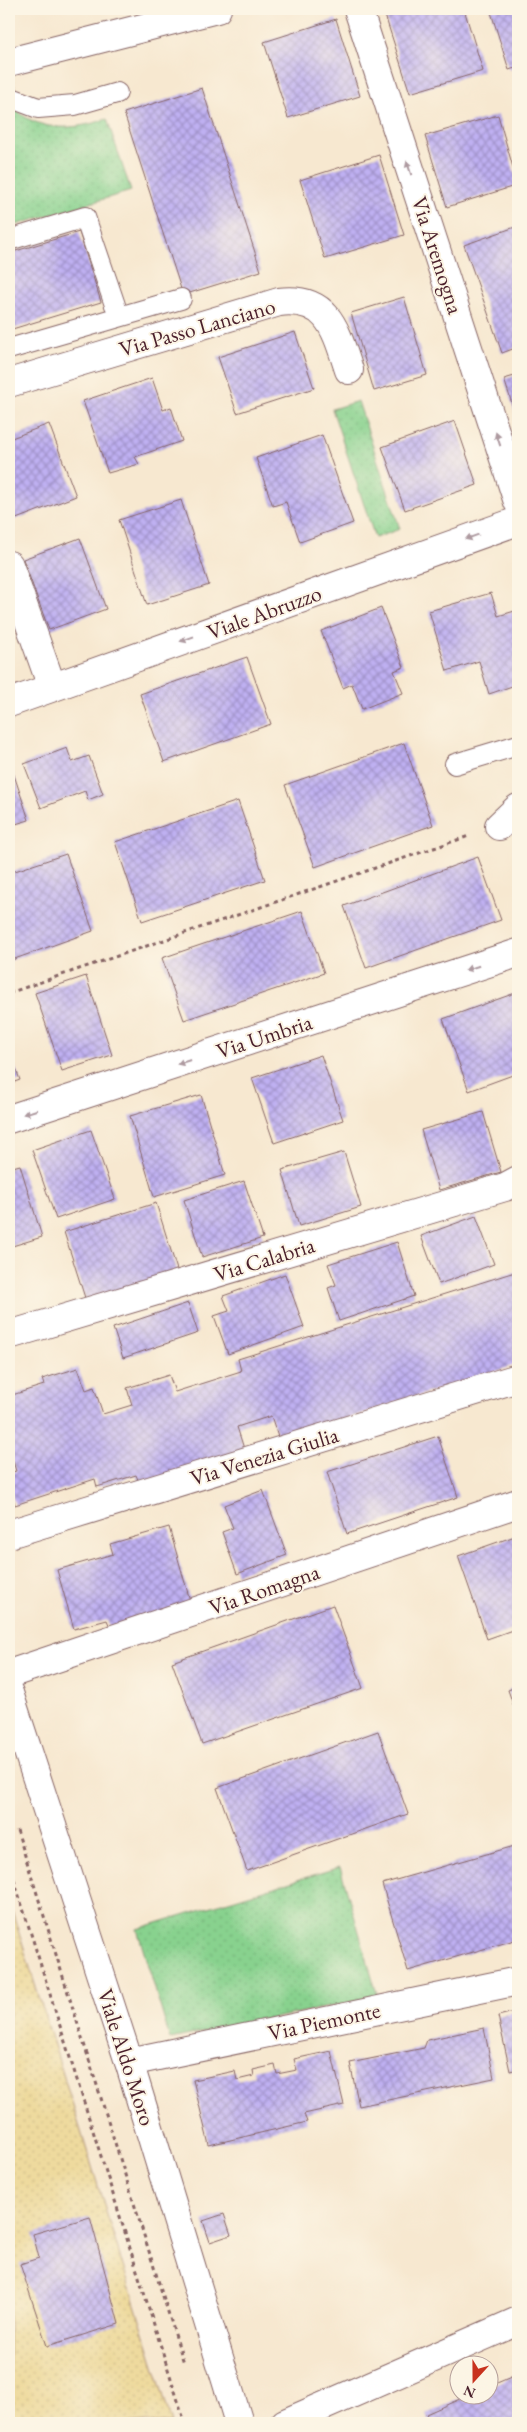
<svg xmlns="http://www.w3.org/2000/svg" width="527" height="2432" font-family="'EB Garamond',serif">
  <defs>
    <pattern id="grass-dots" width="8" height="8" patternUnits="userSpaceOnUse" patternTransform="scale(1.25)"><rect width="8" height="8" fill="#88d28e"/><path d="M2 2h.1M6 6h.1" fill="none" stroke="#77b47b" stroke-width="1.8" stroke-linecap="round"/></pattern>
    <pattern id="sand-dots" width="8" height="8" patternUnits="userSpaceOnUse" patternTransform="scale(1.25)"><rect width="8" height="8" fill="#eeda9e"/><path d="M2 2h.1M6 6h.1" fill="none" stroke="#cebb88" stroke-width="1.8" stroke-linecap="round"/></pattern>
    <pattern id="building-cross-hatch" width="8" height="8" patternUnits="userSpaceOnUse" patternTransform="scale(1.25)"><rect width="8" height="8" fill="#bfb0f2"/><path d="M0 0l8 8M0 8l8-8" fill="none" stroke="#9d8fc4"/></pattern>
  </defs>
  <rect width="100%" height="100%" fill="#fcf5e5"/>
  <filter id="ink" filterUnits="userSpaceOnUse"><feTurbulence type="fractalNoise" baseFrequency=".02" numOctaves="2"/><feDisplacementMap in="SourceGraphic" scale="10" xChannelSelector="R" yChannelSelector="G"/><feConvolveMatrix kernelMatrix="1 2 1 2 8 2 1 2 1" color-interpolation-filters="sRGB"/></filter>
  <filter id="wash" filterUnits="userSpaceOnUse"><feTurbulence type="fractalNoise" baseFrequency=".0096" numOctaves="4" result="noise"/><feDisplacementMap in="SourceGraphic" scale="20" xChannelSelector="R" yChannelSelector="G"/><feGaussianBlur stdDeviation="1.12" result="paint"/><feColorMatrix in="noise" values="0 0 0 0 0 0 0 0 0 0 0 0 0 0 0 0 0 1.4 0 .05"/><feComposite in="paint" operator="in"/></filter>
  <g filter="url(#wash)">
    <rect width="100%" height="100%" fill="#f7e8d0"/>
    <g fill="url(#grass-dots)" stroke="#69785c">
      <path d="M9 104C16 109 23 117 31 120 55 132 83 127 107 119L131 191 9 227Z"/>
      <path d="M358 401 400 529 375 538 332 409Z"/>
      <path d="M340 1867 378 1997 170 2039 137 1929Z"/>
    </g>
    <path fill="url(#sand-dots)" stroke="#9c7c64" d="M9 1901 172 2423H9Z"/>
    <g id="blocks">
      <g fill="url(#building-cross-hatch)">
        <path d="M383 9H464L483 71 410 93Z"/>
        <path d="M490 9H518V67L509 70Z"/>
        <path d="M336 19 360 96 288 118 264 42Z"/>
        <path d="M202 88 261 271 183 295 124 113Z"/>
        <path d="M498 115 518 185 447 207 425 136Z"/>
        <path d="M379 155 404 235 325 259 300 180Z"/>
        <path d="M518 226V347L502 353 464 245Z"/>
        <path d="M79 232 101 302 9 330V253Z"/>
        <path d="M404 297 427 375 374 391 351 313Z"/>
        <path d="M295 332 314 388 237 413 218 357Z"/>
        <path d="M518 375V422L504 379Z"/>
        <path d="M152 378 163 410 171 407 182 441 135 457 139 464 108 473 83 401Z"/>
        <path d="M455 421 477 485 405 510 382 447Z"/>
        <path d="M49 424 76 496 11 521 9 515V439Z"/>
        <path d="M322 435 353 523 300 542 286 502 273 506 256 458Z"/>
        <path d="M181 500 209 585 147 605 119 520Z"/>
        <path d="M80 538 106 609 49 630 23 559Z"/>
        <path d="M491 593 498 616 518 610V684L489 694 479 661 447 671 429 611Z"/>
        <path d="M381 608 404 667 394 671 403 693 362 709 352 684 343 688 321 631Z"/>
        <path d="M247 657 271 724 164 762 140 694Z"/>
        <path d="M404 743 433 825 315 867 285 785Z"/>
        <path d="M67 748 72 762 89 756 103 794 88 800 85 791 41 808 24 764Z"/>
        <path d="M9 760 29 820 9 826Z"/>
        <path d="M238 801 265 880 142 921 115 842Z"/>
        <path d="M66 854 93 931 9 961V873Z"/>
        <path d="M478 857 501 920 366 968 344 906Z"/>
        <path d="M302 911 324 973 184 1020 162 958Z"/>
        <path d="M86 976 112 1055 62 1071 35 993Z"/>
        <path d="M518 992V1073L469 1091 443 1019Z"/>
        <path d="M9 1050 20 1080 9 1084Z"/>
        <path d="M321 1055 343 1120 274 1143 252 1078Z"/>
        <path d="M201 1095 225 1175 154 1197 130 1116Z"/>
        <path d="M483 1112 501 1172 439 1190 421 1130Z"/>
        <path d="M91 1130 115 1199 56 1219 32 1150Z"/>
        <path d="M344 1152 361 1207 299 1226 282 1170Z"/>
        <path d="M20 1165 42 1237 9 1247V1168Z"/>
        <path d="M244 1181 263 1238 202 1257 184 1200Z"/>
        <path d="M156 1203 178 1273 86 1301 64 1232Z"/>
        <path d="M476 1216 494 1264 439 1284 421 1236Z"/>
        <path d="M397 1242 414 1296 339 1321 328 1288 336 1285 328 1264Z"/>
        <path d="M518 1271V1364L279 1440 271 1416 237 1427 247 1458 139 1482 136 1475 97 1487 95 1479 15 1505 9 1485V1473L16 1471 9 1449V1396L44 1385 42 1379 78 1368 86 1390 94 1387 103 1414 132 1405 127 1388 169 1375 175 1392 241 1371 238 1359Z"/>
        <path d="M285 1274 304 1327 228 1354 214 1316 229 1311 223 1296Z"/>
        <path d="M188 1303 198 1333 123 1358 113 1328Z"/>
        <path d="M438 1436 458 1497 347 1534 327 1472Z"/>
        <path d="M263 1490 287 1555 237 1574 222 1532 233 1528 224 1505Z"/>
        <path d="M169 1527 191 1604 110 1627 107 1620 74 1629 57 1570 113 1554 110 1544Z"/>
        <path d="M518 1535V1628L487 1639 458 1556Z"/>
        <path d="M333 1605 363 1688 202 1744 172 1662Z"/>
        <path d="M518 1686V1718L508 1690Z"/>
        <path d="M378 1731 408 1814 247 1871 217 1788Z"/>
        <path d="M518 1845V1939L408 1971 382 1884Z"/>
        <path d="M518 2011V2069L510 2071 498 2016Z"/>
        <path d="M484 2028 494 2078 359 2106 350 2063 424 2048 427 2040Z"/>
        <path d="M331 2051 344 2105 304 2114 307 2122 209 2145 193 2080 235 2071 237 2080 254 2076 253 2070 275 2065 277 2074 297 2070 294 2059Z"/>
        <path d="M224 2214 231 2235 210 2242 203 2221Z"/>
        <path d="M90 2217 119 2324 47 2346 20 2264 39 2258 33 2234Z"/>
        <path d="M518 2374V2423H429L426 2414 471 2394H490V2386Z"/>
      </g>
    </g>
  </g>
  <g filter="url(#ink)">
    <use href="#blocks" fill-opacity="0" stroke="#876565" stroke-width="1"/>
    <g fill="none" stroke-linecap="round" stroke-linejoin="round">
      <g stroke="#876565" stroke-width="22">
        <g id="lane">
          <path d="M9 95V97L38 108 75 105 117 93"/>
          <path d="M9 240 85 217 115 305"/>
          <path d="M9 349 181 299"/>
          <path d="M455 764 518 745"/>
        </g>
      </g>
      <g stroke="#876565" stroke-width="30">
        <g id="street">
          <path d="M358 9 518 502"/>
          <path d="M9 62 217 9"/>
          <path d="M9 383 279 302C329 296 336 331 349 370"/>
          <path d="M9 565 52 687"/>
          <path d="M9 703 518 521"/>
          <path d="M499 826 518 808"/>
          <path d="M9 1119 518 953"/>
          <path d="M9 1335 505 1187 518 1180"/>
          <path d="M9 1534 518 1378"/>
          <path d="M9 1674 518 1503"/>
          <path d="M129 2062 518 1981"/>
          <path d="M285 2423 518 2321"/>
        </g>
      </g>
      <g stroke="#876565" stroke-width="30">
        <path id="secondary" d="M9 1693 129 2062 239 2423"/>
      </g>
      <g stroke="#876565" stroke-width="3" stroke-dasharray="4 4" stroke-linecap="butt">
        <path d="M9 200 12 209"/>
        <path d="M9 993 469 836"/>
        <path d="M17 1830 184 2363"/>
        <path d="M9 1864 185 2423"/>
      </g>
      <use href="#lane" stroke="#fff" stroke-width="20"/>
      <use href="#street" stroke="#fff" stroke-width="28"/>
      <use href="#secondary" stroke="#fff" stroke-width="28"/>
    </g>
    <defs><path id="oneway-solid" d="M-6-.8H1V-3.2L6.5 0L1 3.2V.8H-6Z" transform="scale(1.25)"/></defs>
    <g fill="#ae9aa0">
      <use href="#oneway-solid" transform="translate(409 168) rotate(-108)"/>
      <use href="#oneway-solid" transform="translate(498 439) rotate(-108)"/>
      <use href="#oneway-solid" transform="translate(472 537) rotate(160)"/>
      <use href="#oneway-solid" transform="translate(187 639) rotate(160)"/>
      <use href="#oneway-solid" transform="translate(472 968) rotate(162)"/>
      <use href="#oneway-solid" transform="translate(184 1062) rotate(162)"/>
      <use href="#oneway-solid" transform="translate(30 1112) rotate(162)"/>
    </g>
  </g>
  <g text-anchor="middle" stroke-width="4" stroke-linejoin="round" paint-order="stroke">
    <g font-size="22" fill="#4a1f2b" stroke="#fcf5e5">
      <text transform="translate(438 255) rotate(72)" y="8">Via Aremogna</text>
      <text transform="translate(197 327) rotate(-16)" y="8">Via Passo Lanciano</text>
      <text transform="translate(264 612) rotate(-20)" y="8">Viale Abruzzo</text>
      <text transform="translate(264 1036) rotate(-18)" y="8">Via Umbria</text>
      <text transform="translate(264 1259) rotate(-17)" y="8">Via Calabria</text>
      <text transform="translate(264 1456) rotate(-17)" y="8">Via Venezia Giulia</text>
      <text transform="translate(264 1589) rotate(-19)" y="8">Via Romagna</text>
      <text transform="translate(324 2021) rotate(-12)" y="8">Via Piemonte</text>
      <text transform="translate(127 2057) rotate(72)" y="8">Viale Aldo Moro</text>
    </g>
  </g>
  <rect width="527" height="2432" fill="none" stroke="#fcf5e5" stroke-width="30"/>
  <g transform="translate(474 2380) rotate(201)"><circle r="24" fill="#fcf5e5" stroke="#b59f9b"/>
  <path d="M0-4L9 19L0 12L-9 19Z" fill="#c8321e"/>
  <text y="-8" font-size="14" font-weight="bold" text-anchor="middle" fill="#4a1f2b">N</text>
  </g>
</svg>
